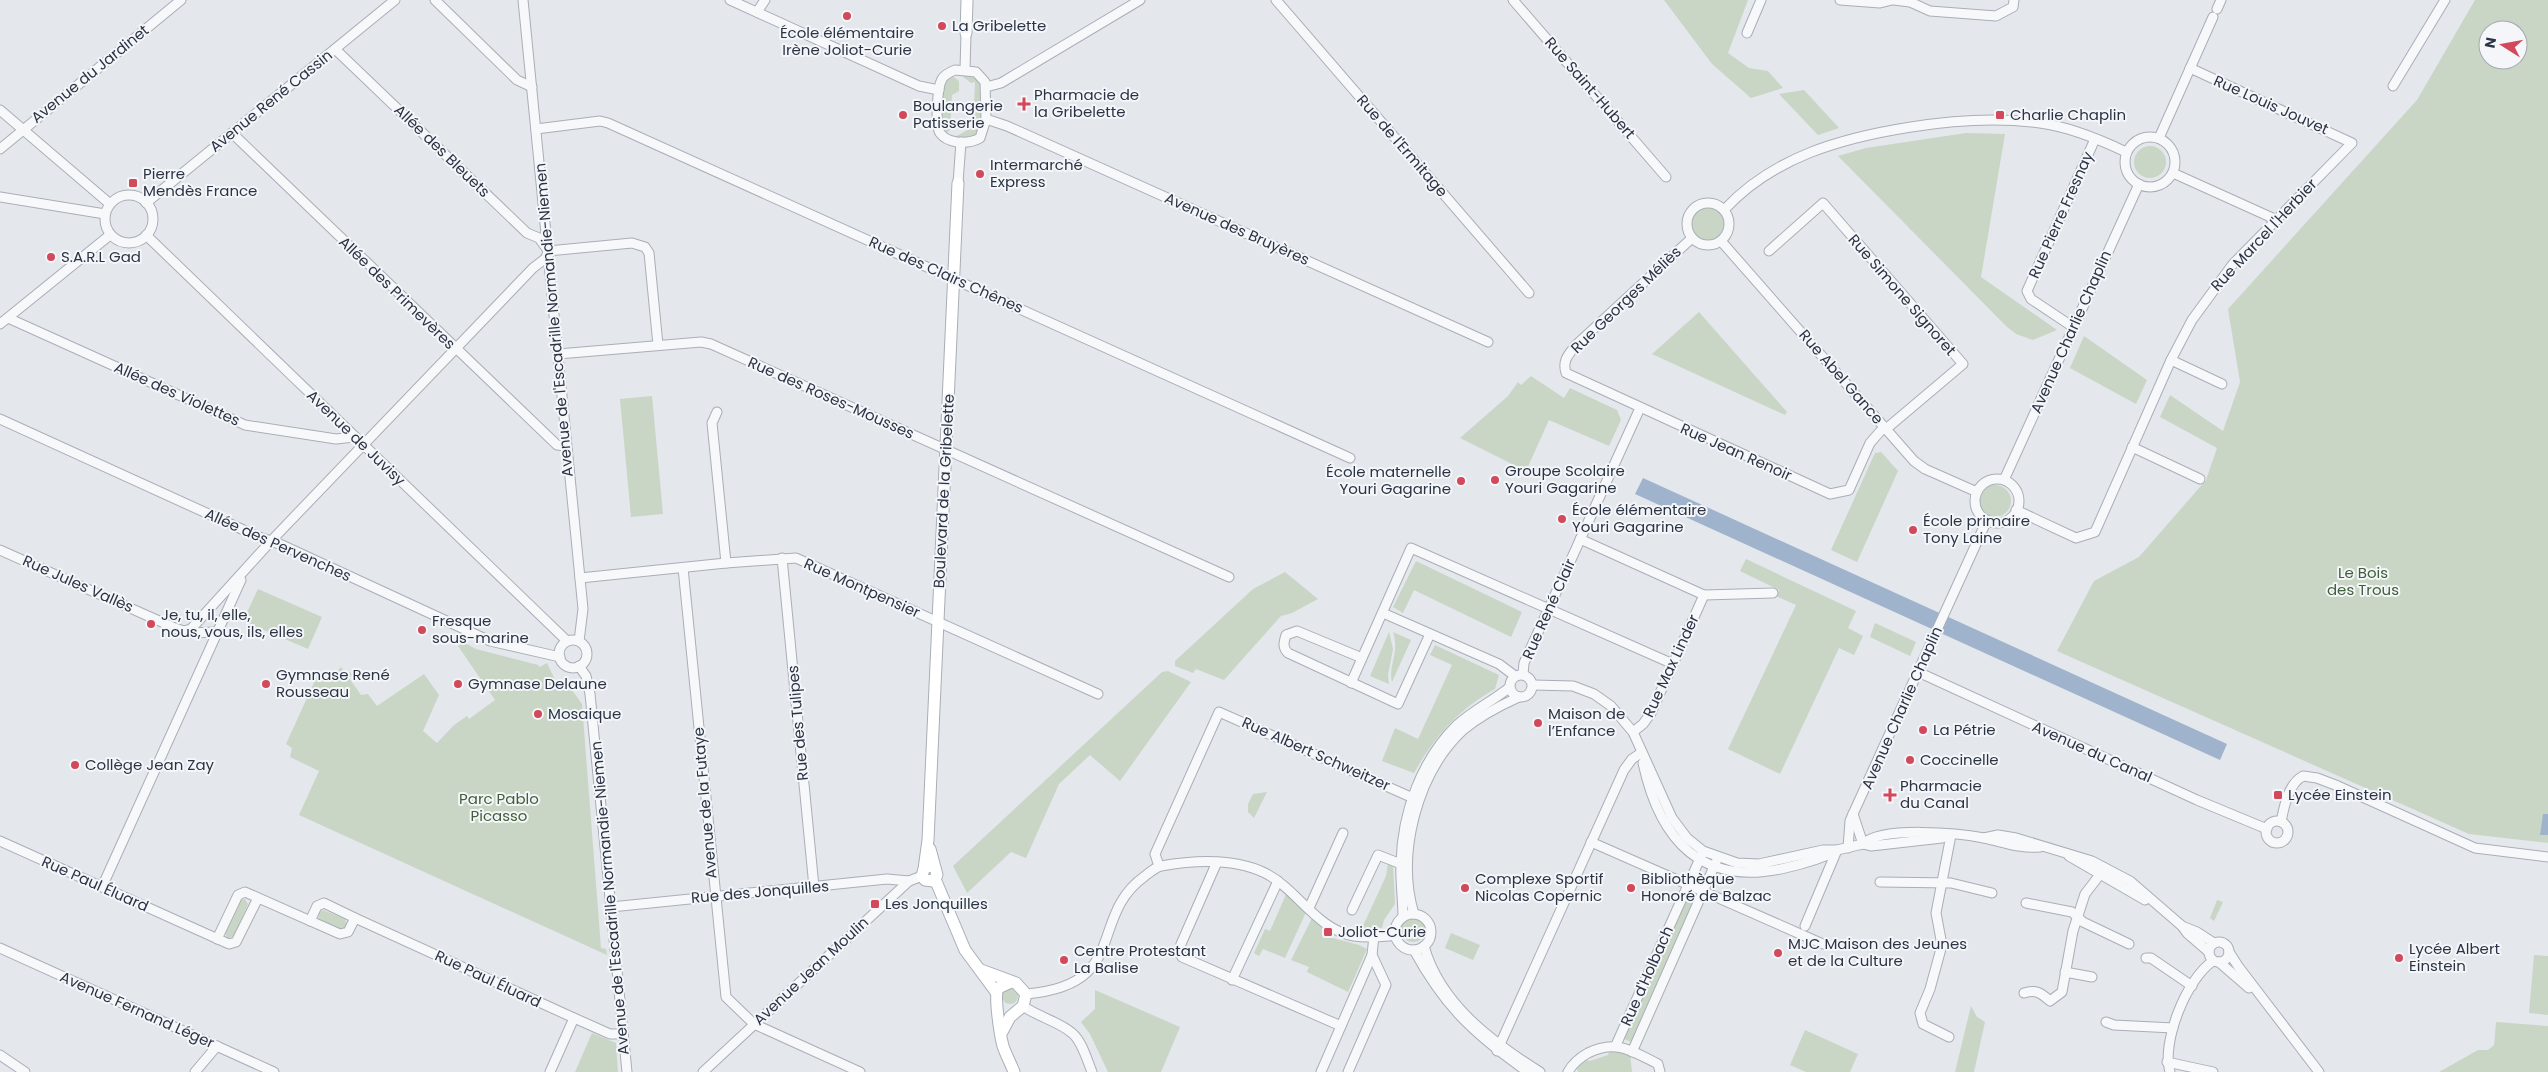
<svg xmlns="http://www.w3.org/2000/svg" width="2548" height="1072" font-family="Poppins,sans-serif">
  <rect width="100%" height="100%" fill="#e4e7ec"/>
  <g fill="#c9d6c5" fill-rule="evenodd">
    <path d="M1664 0H1748L1728 53 1749 68 1768 71 1783 88 1751 98 1712 64Z"/>
    <path d="M2475 0H2548V843L2469 834 2057 651 2094 581 2139 557 2206 480 2217 448 2160 417 2170 395 2223 431 2240 382 2228 309 2417 100ZM2488 30H2518V60H2488Z"/>
    <path d="M958 73 978 77 983 88 981 129 976 136 967 139 953 138 973 127 975 82 971 83Z"/>
    <path d="M951 75 959 81V91L952 95 950 130 946 134C937 121 940 86 951 75Z"/>
    <path d="M1804 90 1839 128 1818 135 1779 94Z"/>
    <path d="M1966 133 2005 134 1981 277 2057 330 2033 340 2016 334 2006 326 1838 156 1866 148Z"/>
    <circle cx="2150" cy="162" r="16"/>
    <circle cx="1708" cy="224" r="16"/>
    <path d="M1699 312 1787 412 1785 415 1652 354Z"/>
    <path d="M2084 336 2147 380 2136 404 2070 368Z"/>
    <path d="M1531 376 1564 398 1570 388 1617 410 1621 420 1609 446 1549 420 1526 471 1460 438 1508 396 1518 382 1521 385Z"/>
    <path d="M652 396 663 514 631 517 620 399Z"/>
    <path d="M1881 452 1898 471 1857 562 1831 550 1875 453Z"/>
    <circle cx="1995" cy="501" r="16"/>
    <path d="M1746 559 1856 611 1848 628 1863 636 1854 655 1839 648 1780 774 1728 749 1796 605 1776 596 1779 590 1740 571Z"/>
    <path d="M1416 561 1522 612 1511 637 1414 590 1403 613 1393 607Z"/>
    <path d="M1285 572 1318 599 1292 613 1281 616 1224 680 1196 669 1193 673 1175 666V661L1253 589Z"/>
    <path d="M258 589 322 617 308 649 243 621Z"/>
    <path d="M1875 623 1916 642 1910 656 1870 637Z"/>
    <path d="M1389 632 1393 649 1388 675 1389 684 1370 676Z"/>
    <path d="M1393 632 1411 640 1392 682C1388 664 1400 654 1393 632Z"/>
    <path d="M463 642 476 649 538 665 540 667 547 663 557 684 572 690 582 704 601 948 606 949 607 955 299 815 319 771 290 757 292 748 286 744 317 676 331 679 341 667 346 674 350 672 352 675 349 678 361 695 368 694 377 706 424 674 439 695 423 731 437 743 454 725 467 716 469 719 495 700 458 646Z"/>
    <path d="M1435 645 1499 675 1495 689C1459 709 1434 737 1414 773L1382 761 1395 728 1418 739 1452 665 1430 655Z"/>
    <path d="M1168 671 1191 682 1120 781 1090 755 1059 784 1026 858 1011 852 967 893 953 866 1162 672Z"/>
    <path d="M1267 792 1254 818 1248 812V804L1253 794Z"/>
    <path d="M1388 864 1393 865 1395 904 1384 920 1382 928H1362L1386 876Z"/>
    <path d="M1287 892 1307 910 1285 958 1263 949 1259 956 1254 953 1265 929 1270 931Z"/>
    <path d="M1687 898 1694 902 1631 1042 1624 1039Z"/>
    <path d="M245 899 248 904 234 936 227 939 225 932 239 900Z"/>
    <path d="M2217 900 2223 902 2214 921 2210 918Z"/>
    <path d="M323 910 345 919 347 926 341 930 319 920 318 913Z"/>
    <path d="M1313 916 1329 937 1359 945 1367 949 1348 992 1307 972 1309 967 1291 960Z"/>
    <circle cx="1413" cy="930" r="12"/>
    <path d="M1451 933 1480 945 1473 960 1445 948Z"/>
    <path d="M2534 955 2548 956V1015L2529 1013Z"/>
    <circle cx="1010" cy="996" r="8"/>
    <path d="M1095 990 1180 1027 1161 1072H1108L1090 1034 1081 1022 1095 1009Z"/>
    <path d="M1971 1006 1977 1017 1985 1022 1974 1072H1955Z"/>
    <path d="M2496 1022 2548 1026V1072H2439L2478 1050H2488L2494 1045Z"/>
    <path d="M1805 1030 1858 1054 1850 1072H1806L1790 1065Z"/>
    <path d="M592 1033 616 1043 618 1072H575Z"/>
    <path d="M1610 1050 1630 1055 1632 1072H1578L1577 1068 1585 1060 1590 1061 1608 1055Z"/>
  </g>
  <g fill="#9fb4cc">
    <path d="M1643 478 2227 744 2220 760 1635 494Z"/>
    <path d="M2543 814H2548V835H2540Z"/>
  </g>
  <g fill="none" stroke-linecap="round" stroke-linejoin="round">
    <g stroke="#a9aeb7" stroke-width="11">
      <g id="minor">
        <path d="M435 0 517 80 532 87"/>
        <path d="M523 0 583 609 579 641"/>
        <path d="M730 0 919 86 939 90"/>
        <path d="M1276 0 1529 293"/>
        <path d="M1513 0 1666 177"/>
        <path d="M1840 0 1880 3 1892 0"/>
        <path d="M1894 0 1910 2 1930 11 1996 16 2013 7 2014 0"/>
        <path d="M2217 9 2221 0"/>
        <path d="M757 12 765 0"/>
        <path d="M1747 33 1761 0"/>
        <path d="M335 49 527 233 539 238 547 249"/>
        <path d="M955 70 976 72 985 82 986 119 980 138C973 142 966 143 957 142 951 141 944 139 940 133 935 125 937 88 942 79 945 74 950 72 955 70Z"/>
        <path d="M965 70 966 33"/>
        <path d="M2393 86 2445 0"/>
        <path d="M986 87 1001 83 1140 0"/>
        <path d="M0 110 110 204"/>
        <path d="M986 119 1007 126 1488 342"/>
        <path d="M536 129 600 121 608 123 1350 458"/>
        <path d="M232 133 557 445 566 446"/>
        <circle cx="2150" cy="162" r="25"/>
        <path d="M2159 138 2213 17"/>
        <path d="M0 149 181 0"/>
        <path d="M2173 173 2277 220"/>
        <path d="M958 183 961 142"/>
        <circle cx="129" cy="219" r="24"/>
        <path d="M0 197 105 214"/>
        <path d="M146 203 395 0"/>
        <circle cx="1708" cy="224" r="21"/>
        <path d="M1724 210C1773 157 1841 138 1911 127 1954 120 1996 117 2040 123 2070 127 2099 139 2126 152"/>
        <path d="M146 235 567 641"/>
        <path d="M1692 238 1576 345C1569 354 1562 360 1566 373L1830 494 1849 490 1870 443 1884 427"/>
        <path d="M1721 241 1914 461 1925 469 1977 492"/>
        <path d="M548 251 632 243 645 247 649 253 658 345"/>
        <path d="M1769 251 1823 203 1963 364 1886 429"/>
        <path d="M8 318 245 425 336 439 354 437"/>
        <path d="M0 324 110 235"/>
        <path d="M2073 327 2031 299 2027 291 2095 139"/>
        <path d="M558 354 701 342 711 344 1229 577"/>
        <path d="M2171 360 2222 384"/>
        <path d="M717 412 712 423 726 563"/>
        <path d="M0 419 259 537 282 545 490 641 560 657"/>
        <path d="M2132 447 2200 479"/>
        <circle cx="1997" cy="501" r="22"/>
        <path d="M2004 480 2139 184"/>
        <path d="M2016 510 2076 538 2095 532 2171 360 2192 320 2233 264 2352 143 2190 68"/>
        <path d="M1580 539 1704 595 1773 593"/>
        <path d="M0 550 175 628 189 633 217 632"/>
        <path d="M782 558 814 887"/>
        <path d="M683 568 726 997 754 1024 860 1072"/>
        <path d="M580 578 726 563 796 558 1098 694"/>
        <path d="M1383 613 1499 664 1515 676"/>
        <path d="M183 631 191 629 271 541 533 268 546 258 548 251"/>
        <circle cx="573" cy="654" r="14"/>
        <path d="M1362 658 1297 631 1286 635C1284 642 1282 647 1288 653L1398 704 1430 634"/>
        <path d="M579 666 586 676 590 694 627 1072"/>
        <path d="M1918 672 2197 800 2267 829"/>
        <path d="M1523 674 1524 663 1640 408"/>
        <circle cx="1521" cy="686" r="11"/>
        <path d="M1351 683 1411 548 1673 664"/>
        <path d="M1533 685 1573 686 1594 694 1611 706 1633 732 1672 818 1687 838 1703 851 1737 863 1759 864 1823 850H1837L1863 844 1871 846 1942 838 1951 835"/>
        <path d="M1633 732 1643 724 1651 713 1704 595"/>
        <path d="M1643 763C1660 841 1702 887 1785 868 1803 864 1819 860 1836 851"/>
        <path d="M1853 814 1863 844"/>
        <circle cx="2277" cy="832" r="11"/>
        <path d="M2281 822C2284 807 2288 784 2303 776L2317 778 2338 786 2475 848 2548 857"/>
        <path d="M1984 838 1998 835 2016 838 2092 861 2130 881 2182 926 2197 932 2214 943"/>
        <path d="M0 841 229 944 236 942 258 898"/>
        <path d="M1591 842 1823 944"/>
        <path d="M1863 844C1881 826 1959 833 1984 838 2003 842 2020 849 2040 847"/>
        <path d="M1848 848 1850 821 1853 814 1987 520"/>
        <path d="M2069 856 2145 900"/>
        <path d="M1217 862 1181 944 1179 951 1182 957 1341 1026"/>
        <path d="M1159 866 1155 854 1219 712 1413 798"/>
        <path d="M1880 882 1951 883 1992 893"/>
        <path d="M102 887 241 580"/>
        <path d="M2026 903 2072 912 2083 922 2129 944"/>
        <path d="M611 907 887 879 909 881"/>
        <path d="M1309 908 1343 833"/>
        <path d="M1352 910 1378 855 1401 864"/>
        <path d="M1414 914C1396 854 1417 773 1463 730 1480 716 1499 706 1519 697"/>
        <circle cx="1413" cy="932" r="18"/>
        <path d="M1403 917C1403 899 1400 881 1401 863 1402 814 1421 760 1457 725 1473 710 1493 701 1510 687"/>
        <path d="M310 921 317 906 324 903 355 918"/>
        <path d="M1805 926 1837 850"/>
        <path d="M2182 926 2187 933 2209 952"/>
        <path d="M217 939 238 895 245 892 340 934 348 932 355 918 574 1018 610 1034H623"/>
        <circle cx="2219" cy="952" r="10"/>
        <path d="M1424 946C1440 1004 1492 1042 1540 1072"/>
        <path d="M0 948 274 1072"/>
        <path d="M1414 950C1445 1007 1475 1035 1528 1072"/>
        <path d="M2229 952 2238 966 2319 1072"/>
        <path d="M2146 958H2151L2192 986"/>
        <path d="M2219 962 2249 988"/>
        <path d="M2065 972 2092 977"/>
        <path d="M1232 980 1278 881"/>
        <path d="M2024 993C2036 989 2041 993 2050 1001L2062 992 2073 931 2085 894 2105 868"/>
        <path d="M1026 994C1131 985 1087 917 1145 876 1150 872 1156 867 1161 866 1195 860 1234 858 1265 873 1297 889 1317 930 1354 936 1367 938 1382 937 1396 935"/>
        <path d="M1023 1006C1038 1017 1058 1021 1072 1033 1082 1041 1087 1060 1092 1072"/>
        <path d="M2106 1022 2114 1025 2173 1028"/>
        <path d="M1949 1037 1923 1024 1920 1013 1930 989 1942 945 1936 913 1951 835"/>
        <path d="M1616 1045 1702 854"/>
        <path d="M1497 1051 1624 770 1632 759 1641 753"/>
        <path d="M1632 1052 1716 862"/>
        <path d="M0 1055 25 1072"/>
        <path d="M2167 1062 2213 1072"/>
        <path d="M195 1072 217 1046"/>
        <path d="M550 1072 574 1018"/>
        <path d="M703 1072 909 881 922 876"/>
        <path d="M1321 1072 1372 955 1374 936"/>
        <path d="M1348 1072 1386 985 1372 955"/>
        <path d="M1568 1072C1573 1063 1579 1058 1588 1053 1616 1039 1632 1051 1658 1064L1660 1072"/>
        <path d="M2170 1072C2161 1042 2187 978 2213 961"/>
      </g>
    </g>
    <g stroke="#a9aeb7" stroke-width="13">
      <g id="secondary">
        <path d="M966 33 967 0"/>
        <path d="M930 849 937 875 933 881 925 880 922 876 924 869 928 866 934 867"/>
        <path d="M924 869 928 840 958 183"/>
        <path d="M935 879 965 950 996 992"/>
        <path d="M981 970 1016 983 1026 994 1023 1006 1010 1017 1002 1032"/>
        <path d="M1011 982 998 988C994 996 1000 1035 1003 1046 1006 1055 1011 1064 1014 1072"/>
      </g>
    </g>
    <use href="#minor" stroke="#f7f8fa" stroke-width="9"/>
    <use href="#secondary" stroke="#fff" stroke-width="11"/>
  </g>
  <g fill="#d1495b" stroke="#f4f6f9" stroke-width="2">
    <circle cx="847" cy="16" r="5"/>
    <circle cx="942" cy="26" r="5"/>
    <path d="M1021.5 96.5h5v5h5v5h-5v5h-5v-5h-5v-5h5z"/>
    <circle cx="903" cy="115" r="5"/>
    <rect x="1995" y="110" width="10" height="10" rx="2.5"/>
    <circle cx="980" cy="174" r="5"/>
    <rect x="128" y="178" width="10" height="10" rx="2.5"/>
    <circle cx="51" cy="257" r="5"/>
    <circle cx="1495" cy="480" r="5"/>
    <circle cx="1461" cy="481" r="5"/>
    <circle cx="1562" cy="519" r="5"/>
    <circle cx="1913" cy="530" r="5"/>
    <circle cx="151" cy="624" r="5"/>
    <circle cx="422" cy="630" r="5"/>
    <circle cx="266" cy="684" r="5"/>
    <circle cx="458" cy="684" r="5"/>
    <circle cx="538" cy="714" r="5"/>
    <circle cx="1538" cy="723" r="5"/>
    <circle cx="1923" cy="730" r="5"/>
    <circle cx="1910" cy="760" r="5"/>
    <circle cx="75" cy="765" r="5"/>
    <path d="M1887.5 787.5h5v5h5v5h-5v5h-5v-5h-5v-5h5z"/>
    <rect x="2273" y="790" width="10" height="10" rx="2.5"/>
    <circle cx="1465" cy="888" r="5"/>
    <circle cx="1631" cy="888" r="5"/>
    <rect x="870" y="899" width="10" height="10" rx="2.5"/>
    <rect x="1323" y="927" width="10" height="10" rx="2.5"/>
    <circle cx="1778" cy="953" r="5"/>
    <circle cx="2399" cy="958" r="5"/>
    <circle cx="1064" cy="960" r="5"/>
  </g>
  <g text-anchor="middle" stroke-width="4" stroke-linejoin="round" paint-order="stroke">
    <g font-size="15" fill="#2b3445" stroke="#f4f6f9" text-anchor="start">
      <text x="952" y="31">La Gribelette</text>
      <text x="847" y="38" text-anchor="middle">École élémentaire<tspan x="847" dy="17">Irène Joliot-Curie</tspan></text>
      <text x="1034" y="100">Pharmacie de<tspan x="1034" dy="17">la Gribelette</tspan></text>
      <text x="913" y="111">Boulangerie<tspan x="913" dy="17">Patisserie</tspan></text>
      <text x="2010" y="120">Charlie Chaplin</text>
      <text x="990" y="170">Intermarché<tspan x="990" dy="17">Express</tspan></text>
      <text x="143" y="179">Pierre<tspan x="143" dy="17">Mendès France</tspan></text>
      <text x="61" y="262">S.A.R.L Gad</text>
      <text x="1505" y="476">Groupe Scolaire<tspan x="1505" dy="17">Youri Gagarine</tspan></text>
      <text x="1451" y="477" text-anchor="end">École maternelle<tspan x="1451" dy="17">Youri Gagarine</tspan></text>
      <text x="1572" y="515">École élémentaire<tspan x="1572" dy="17">Youri Gagarine</tspan></text>
      <text x="1923" y="526">École primaire<tspan x="1923" dy="17">Tony Laine</tspan></text>
      <text x="161" y="620">Je, tu, il, elle,<tspan x="161" dy="17">nous, vous, ils, elles</tspan></text>
      <text x="432" y="626">Fresque<tspan x="432" dy="17">sous-marine</tspan></text>
      <text x="276" y="680">Gymnase René<tspan x="276" dy="17">Rousseau</tspan></text>
      <text x="468" y="689">Gymnase Delaune</text>
      <text x="548" y="719">Mosaique</text>
      <text x="1548" y="719">Maison de<tspan x="1548" dy="17">l’Enfance</tspan></text>
      <text x="1933" y="735">La Pétrie</text>
      <text x="1920" y="765">Coccinelle</text>
      <text x="85" y="770">Collège Jean Zay</text>
      <text x="1900" y="791">Pharmacie<tspan x="1900" dy="17">du Canal</tspan></text>
      <text x="2288" y="800">Lycée Einstein</text>
      <text x="1475" y="884">Complexe Sportif<tspan x="1475" dy="17">Nicolas Copernic</tspan></text>
      <text x="1641" y="884">Bibliothèque<tspan x="1641" dy="17">Honoré de Balzac</tspan></text>
      <text x="885" y="909">Les Jonquilles</text>
      <text x="1338" y="937">Joliot-Curie</text>
      <text x="1788" y="949">MJC Maison des Jeunes<tspan x="1788" dy="17">et de la Culture</tspan></text>
      <text x="2409" y="954">Lycée Albert<tspan x="2409" dy="17">Einstein</tspan></text>
      <text x="1074" y="956">Centre Protestant<tspan x="1074" dy="17">La Balise</tspan></text>
    </g>
    <g font-size="15" fill="#2b3445" stroke="#f4f6f9">
      <text transform="translate(90 74) rotate(-39)" y="5">Avenue du Jardinet</text>
      <text transform="translate(1590 88) rotate(49)" y="5">Rue Saint-Hubert</text>
      <text transform="translate(271 101) rotate(-39)" y="5">Avenue René Cassin</text>
      <text transform="translate(2271 105) rotate(24)" y="5">Rue Louis Jouvet</text>
      <text transform="translate(1402 146) rotate(49)" y="5">Rue de l'Ermitage</text>
      <text transform="translate(442 151) rotate(44)" y="5">Allée des Bleuets</text>
      <text transform="translate(2061 215) rotate(-66)" y="5">Rue Pierre Fresnay</text>
      <text transform="translate(1237 229) rotate(24)" y="5">Avenue des Bruyères</text>
      <text transform="translate(2264 235) rotate(-47)" y="5">Rue Marcel l'Herbier</text>
      <text transform="translate(946 275) rotate(24)" y="5">Rue des Clairs Chênes</text>
      <text transform="translate(397 293) rotate(44)" y="5">Allée des Primevères</text>
      <text transform="translate(1902 295) rotate(49)" y="5">Rue Simone Signoret</text>
      <text transform="translate(1626 300) rotate(-44)" y="5">Rue Georges Méliès</text>
      <text transform="translate(554 320) rotate(-95)" y="5">Avenue de l'Escadrille Normandie-Niemen</text>
      <text transform="translate(2071 332) rotate(-66)" y="5">Avenue Charlie Chaplin</text>
      <text transform="translate(1841 377) rotate(49)" y="5">Rue Abel Gance</text>
      <text transform="translate(177 394) rotate(24)" y="5">Allée des Violettes</text>
      <text transform="translate(831 398) rotate(24)" y="5">Rue des Roses-Mousses</text>
      <text transform="translate(356 438) rotate(44)" y="5">Avenue de Juvisy</text>
      <text transform="translate(1736 452) rotate(24)" y="5">Rue Jean Renoir</text>
      <text transform="translate(944 491) rotate(-87)" y="5">Boulevard de la Gribelette</text>
      <text transform="translate(278 545) rotate(24)" y="5">Allée des Pervenches</text>
      <text transform="translate(78 584) rotate(24)" y="5">Rue Jules Vallès</text>
      <text transform="translate(862 588) rotate(24)" y="5">Rue Montpensier</text>
      <text transform="translate(1549 609) rotate(-66)" y="5">Rue René Clair</text>
      <text transform="translate(1671 666) rotate(-65)" y="5">Rue Max Linder</text>
      <text transform="translate(1902 708) rotate(-66)" y="5">Avenue Charlie Chaplin</text>
      <text transform="translate(798 723) rotate(-95)" y="5">Rue des Tulipes</text>
      <text transform="translate(2092 752) rotate(24)" y="5">Avenue du Canal</text>
      <text transform="translate(1316 754) rotate(24)" y="5">Rue Albert Schweitzer</text>
      <text transform="translate(705 803) rotate(-95)" y="5">Avenue de la Futaye</text>
      <text transform="translate(95 884) rotate(24)" y="5">Rue Paul Éluard</text>
      <text transform="translate(760 892) rotate(-5)" y="5">Rue des Jonquilles</text>
      <text transform="translate(610 898) rotate(-95)" y="5">Avenue de l'Escadrille Normandie-Niemen</text>
      <text transform="translate(811 971) rotate(-43)" y="5">Avenue Jean Moulin</text>
      <text transform="translate(1647 976) rotate(-66)" y="5">Rue d'Holbach</text>
      <text transform="translate(488 979) rotate(25)" y="5">Rue Paul Éluard</text>
      <text transform="translate(137 1010) rotate(24)" y="5">Avenue Fernand Léger</text>
    </g>
    <g font-size="15" fill="#3f6138" stroke="#f4f6f9">
      <text x="2363" y="578">Le Bois<tspan x="2363" dy="17">des Trous</tspan></text>
      <text x="499" y="804">Parc Pablo<tspan x="499" dy="17">Picasso</tspan></text>
    </g>
  </g>
  <g transform="translate(2503 45) rotate(281)"><circle r="24" fill="#f4f6f9" stroke="#a4a8b1"/>
  <path d="M0-4L9 19L0 12L-9 19Z" fill="#d1495b"/>
  <text y="-8" font-size="14" font-weight="bold" text-anchor="middle" fill="#2b3445">N</text>
  </g>
</svg>
